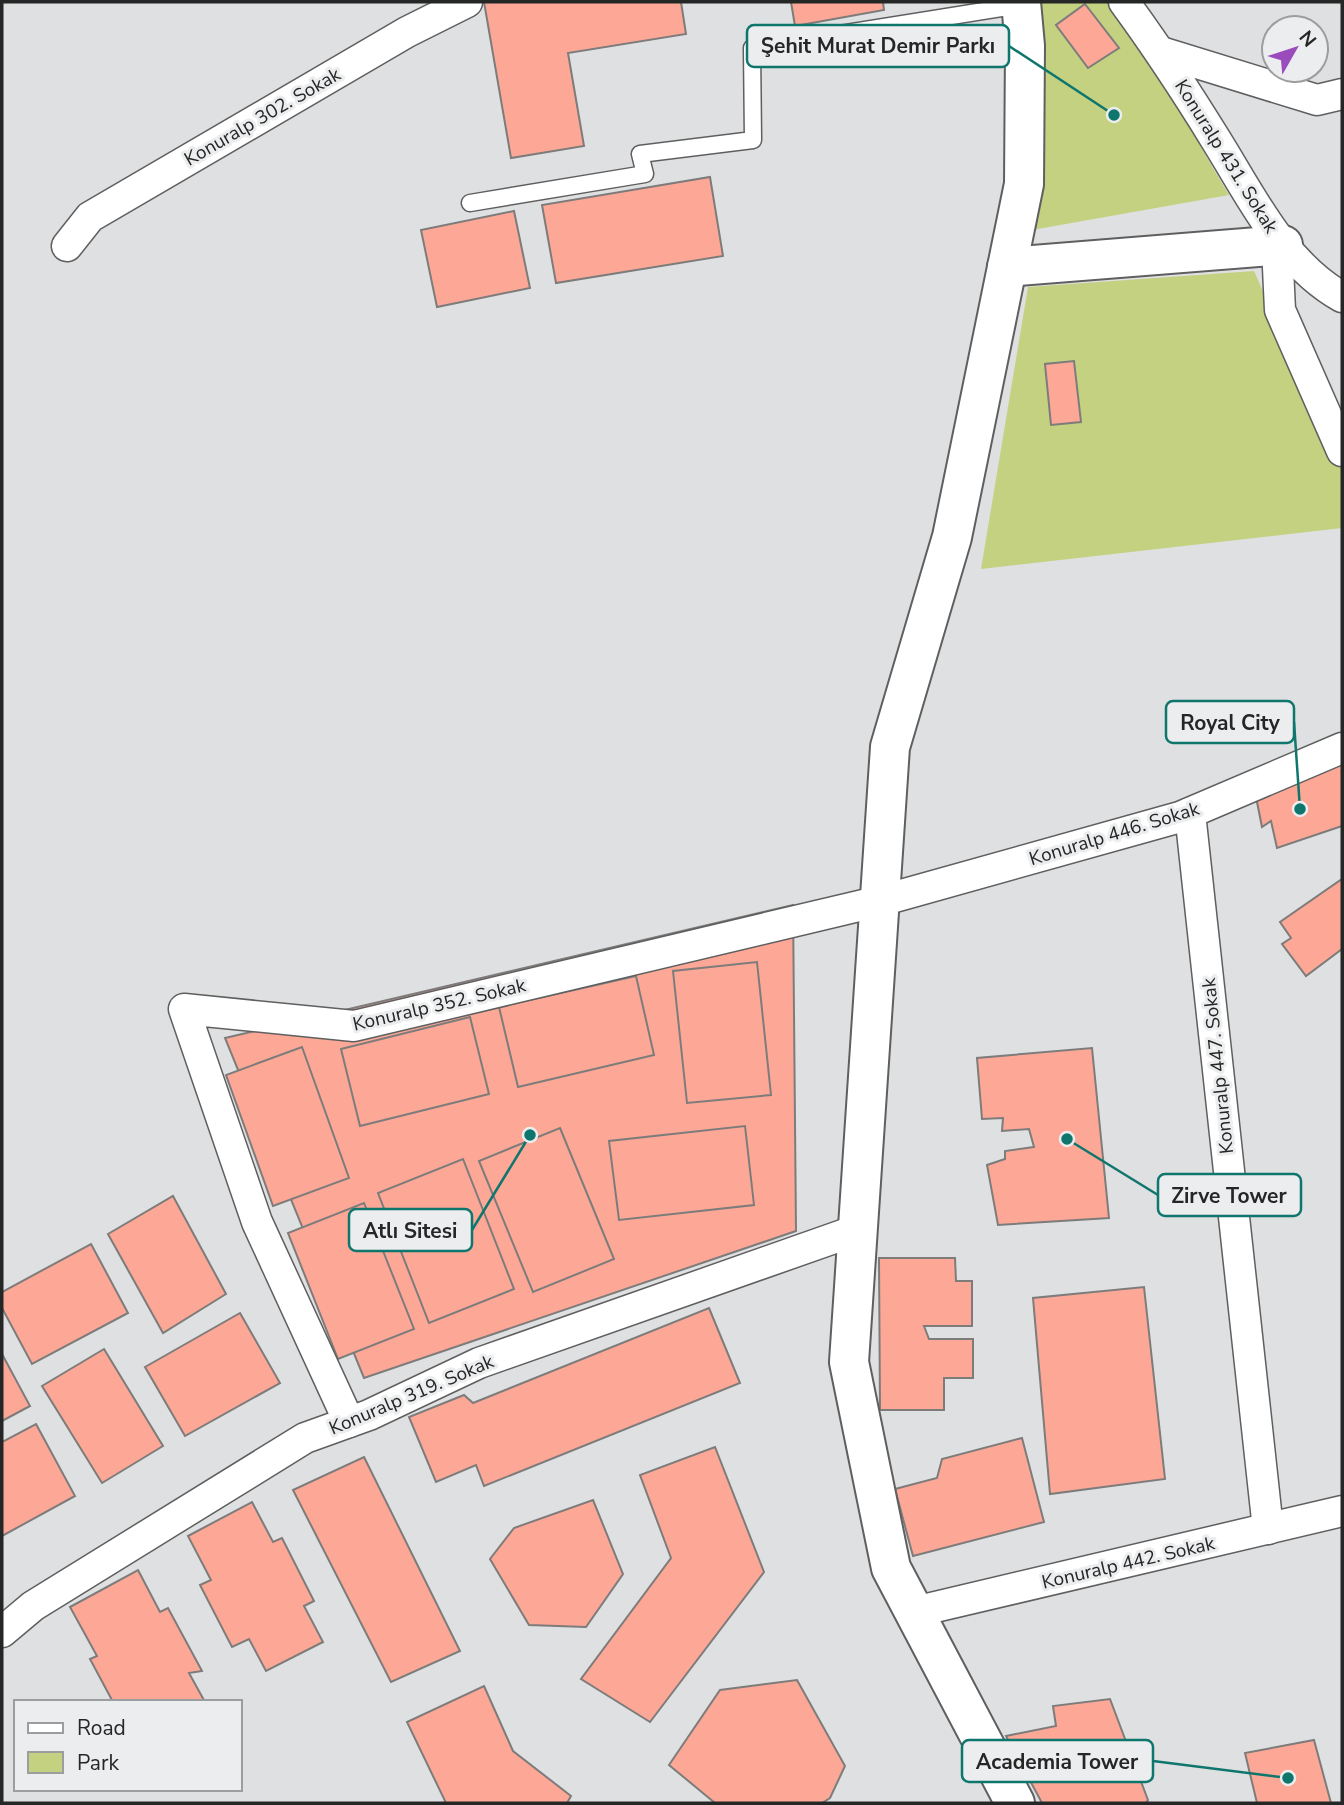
<svg xmlns="http://www.w3.org/2000/svg" width="1344" height="1805" font-family="'Nunito Sans',sans-serif">
  <rect width="100%" height="100%" fill="#dfe0e1"/>
  <g fill="#c3d181">
    <path d="M1037 2H1108C1158 60 1189 129 1229 195L1032 230 1045 142Z"/>
    <path d="M1254 271 1342 466V528L981 569 1028 287Z"/>
  </g>
  <g fill="#fda897" stroke="#7d7c7b" stroke-width="2">
    <path d="M484 2H681L686 34 568 53 584 146 511 158Z"/>
    <path d="M791 2H883L884 10 795 26Z"/>
    <path d="M1085 4 1119 48 1088 68 1056 25Z"/>
    <path d="M710 177 723 256 556 283 542 205Z"/>
    <path d="M514 211 530 288 437 307 421 230Z"/>
    <path d="M1074 361 1081 422 1051 425 1045 364Z"/>
    <path d="M1342 763V826L1277 848 1271 821 1262 827 1256 797Z"/>
    <path d="M1342 879V949L1306 976 1282 944 1291 938 1280 922Z"/>
    <path d="M793 905 796 1231 364 1378 225 1038Z"/>
    <path d="M757 962 771 1095 687 1103 673 971Z"/>
    <path d="M636 976 654 1055 518 1087 499 1007Z"/>
    <path d="M470 1017 489 1094 360 1126 341 1049Z"/>
    <path d="M302 1047 349 1178 273 1206 226 1075Z"/>
    <path d="M1092 1048 1109 1218 998 1225 987 1165 1005 1159V1151L1034 1147 1029 1129 1002 1131 1003 1118 982 1119 977 1058Z"/>
    <path d="M745 1126 754 1205 619 1220 609 1141Z"/>
    <path d="M560 1128 614 1259 533 1292 479 1161Z"/>
    <path d="M463 1159 514 1289 429 1323 378 1193Z"/>
    <path d="M173 1196 226 1294 163 1333 108 1234Z"/>
    <path d="M364 1203 414 1329 338 1359 288 1233Z"/>
    <path d="M91 1244 128 1313 32 1364 2 1308V1292Z"/>
    <path d="M879 1258H955L956 1281H972V1326H924L929 1339H973V1378H944V1410H880Z"/>
    <path d="M1144 1287 1165 1479 1050 1494 1033 1298Z"/>
    <path d="M709 1308 740 1383 484 1486 476 1465 436 1482 409 1417 464 1395 473 1403Z"/>
    <path d="M240 1313 280 1383 185 1436 145 1367Z"/>
    <path d="M104 1349 163 1446 102 1483 42 1386Z"/>
    <path d="M2 1354 30 1406 2 1421Z"/>
    <path d="M36 1424 75 1496 2 1536V1442Z"/>
    <path d="M1022 1438 1044 1522 913 1556 895 1489 937 1478 942 1459Z"/>
    <path d="M715 1447 764 1572 650 1722 581 1679 671 1558 640 1475Z"/>
    <path d="M364 1457 460 1651 391 1682 293 1490Z"/>
    <path d="M593 1500 623 1574 586 1627 529 1625 490 1559 514 1528Z"/>
    <path d="M252 1502 273 1542 282 1538 314 1601 304 1606 323 1642 266 1671 249 1639 232 1647 200 1585 211 1580 188 1536Z"/>
    <path d="M138 1570 160 1612 168 1608 202 1671 189 1673 205 1702H113L90 1659 97 1656 70 1607Z"/>
    <path d="M797 1680 845 1766 830 1798 822 1803H715L669 1765 720 1690Z"/>
    <path d="M484 1686 513 1751 571 1796 567 1803H446L407 1722Z"/>
    <path d="M1110 1699 1148 1800 1146 1803H1042L1006 1736 1056 1726 1053 1706Z"/>
    <path d="M1314 1740 1331 1803H1257L1245 1753Z"/>
  </g>
  <g fill="none" stroke-linecap="round" stroke-linejoin="round">
    <g stroke="#5f5f60" stroke-width="19">
      <path id="lane" d="M470 203 645 174 640 154 753 140 752 48 1021 5"/>
    </g>
    <g stroke="#5f5f60" stroke-width="33">
      <g id="street">
        <path d="M1124 2C1157 47 1187 93 1216 140 1251 196 1283 264 1342 297"/>
        <path d="M1161 52 1317 100 1342 94"/>
        <path d="M67 246 90 217 407 32 467 2"/>
        <path d="M1277 246 1280 310 1342 451"/>
        <path d="M1190 813 1268 1529"/>
        <path d="M349 1422 257 1222 184 1009 354 1026 880 901 1180 817 1342 748"/>
        <path d="M914 1612 1342 1511"/>
        <path d="M2 1632 33 1606 305 1438 369 1415 479 1363 857 1230"/>
      </g>
    </g>
    <g stroke="#5f5f60" stroke-width="42">
      <g id="secondary">
        <path d="M1007 267 1283 245"/>
        <path d="M1015 1803 891 1568 849 1362 890 747 952 537 1024 184 1025 46 1021 2"/>
      </g>
    </g>
    <use href="#lane" stroke="#fff" stroke-width="16"/>
    <use href="#street" stroke="#fff" stroke-width="30"/>
    <use href="#secondary" stroke="#fff" stroke-width="38"/>
  </g>
  <g text-anchor="middle" stroke-width="6" stroke-linejoin="round" paint-order="stroke">
    <g font-size="19" fill="#252626" stroke="#ecedee">
      <text transform="translate(262 116) rotate(-30)" y="7">Konuralp 302. Sokak</text>
      <text transform="translate(1227 156) rotate(58)" y="7">Konuralp 431. Sokak</text>
      <text transform="translate(1114 833) rotate(-17)" y="7">Konuralp 446. Sokak</text>
      <text transform="translate(439 1004) rotate(-13)" y="7">Konuralp 352. Sokak</text>
      <text transform="translate(1217 1066) rotate(-96)" y="7">Konuralp 447. Sokak</text>
      <text transform="translate(411 1394) rotate(-23)" y="7">Konuralp 319. Sokak</text>
      <text transform="translate(1128 1562) rotate(-13)" y="7">Konuralp 442. Sokak</text>
    </g>
  </g>
  <path fill="none" stroke="#0f766e" stroke-width="2.5" d="M1114 115L1009 46M1300 809L1294 722M1067 1139L1158 1195M530 1135L472 1230M1288 1778L1153 1761"/>
  <g fill="#0f766e" stroke="#ecedee" stroke-width="2.5">
    <circle cx="1114" cy="115" r="7"/>
    <circle cx="1300" cy="809" r="7"/>
    <circle cx="1067" cy="1139" r="7"/>
    <circle cx="530" cy="1135" r="7"/>
    <circle cx="1288" cy="1778" r="7"/>
  </g>
  <g fill="#ecedee" stroke="#0f766e" stroke-width="2.5">
    <rect x="747" y="25" width="262" height="42" rx="7"/>
    <rect x="1166" y="701" width="128" height="42" rx="7"/>
    <rect x="1158" y="1174" width="143" height="42" rx="7"/>
    <rect x="349" y="1209" width="123" height="42" rx="7"/>
    <rect x="962" y="1740" width="191" height="42" rx="7"/>
  </g>
  <g font-size="21" text-anchor="middle" font-weight="bold" fill="#252626">
    <text x="878" y="53">Şehit Murat Demir Parkı</text>
    <text x="1230" y="730">Royal City</text>
    <text x="1229" y="1203">Zirve Tower</text>
    <text x="410" y="1238">Atlı Sitesi</text>
    <text x="1057" y="1769">Academia Tower</text>
  </g>
  <rect width="1344" height="1805" fill="none" stroke="#252626" stroke-width="7"/>
  <rect x="14" y="1700" width="228" height="91" fill="#ecedee" stroke="#9c9d9e" stroke-width="2"/>
  <rect x="28" y="1723" width="35" height="10" fill="#ffffff" stroke="#9c9d9e" stroke-width="2"/>
  <text x="77" y="1735" font-size="21" fill="#252626">Road</text>
  <rect x="28" y="1752" width="35" height="21" fill="#c3d181" stroke="#9c9d9e" stroke-width="2"/>
  <text x="77" y="1770" font-size="21" fill="#252626">Park</text>
  <g transform="translate(1295 49) rotate(51)"><circle r="33" fill="#ecedee" stroke="#9c9d9e" stroke-width="2"/>
  <path d="M0-5L12 26L0 18L-12 26Z" fill="#9a4bbc"/>
  <text y="-10" font-size="19" font-weight="bold" text-anchor="middle" fill="#252626">N</text>
  </g>
</svg>
